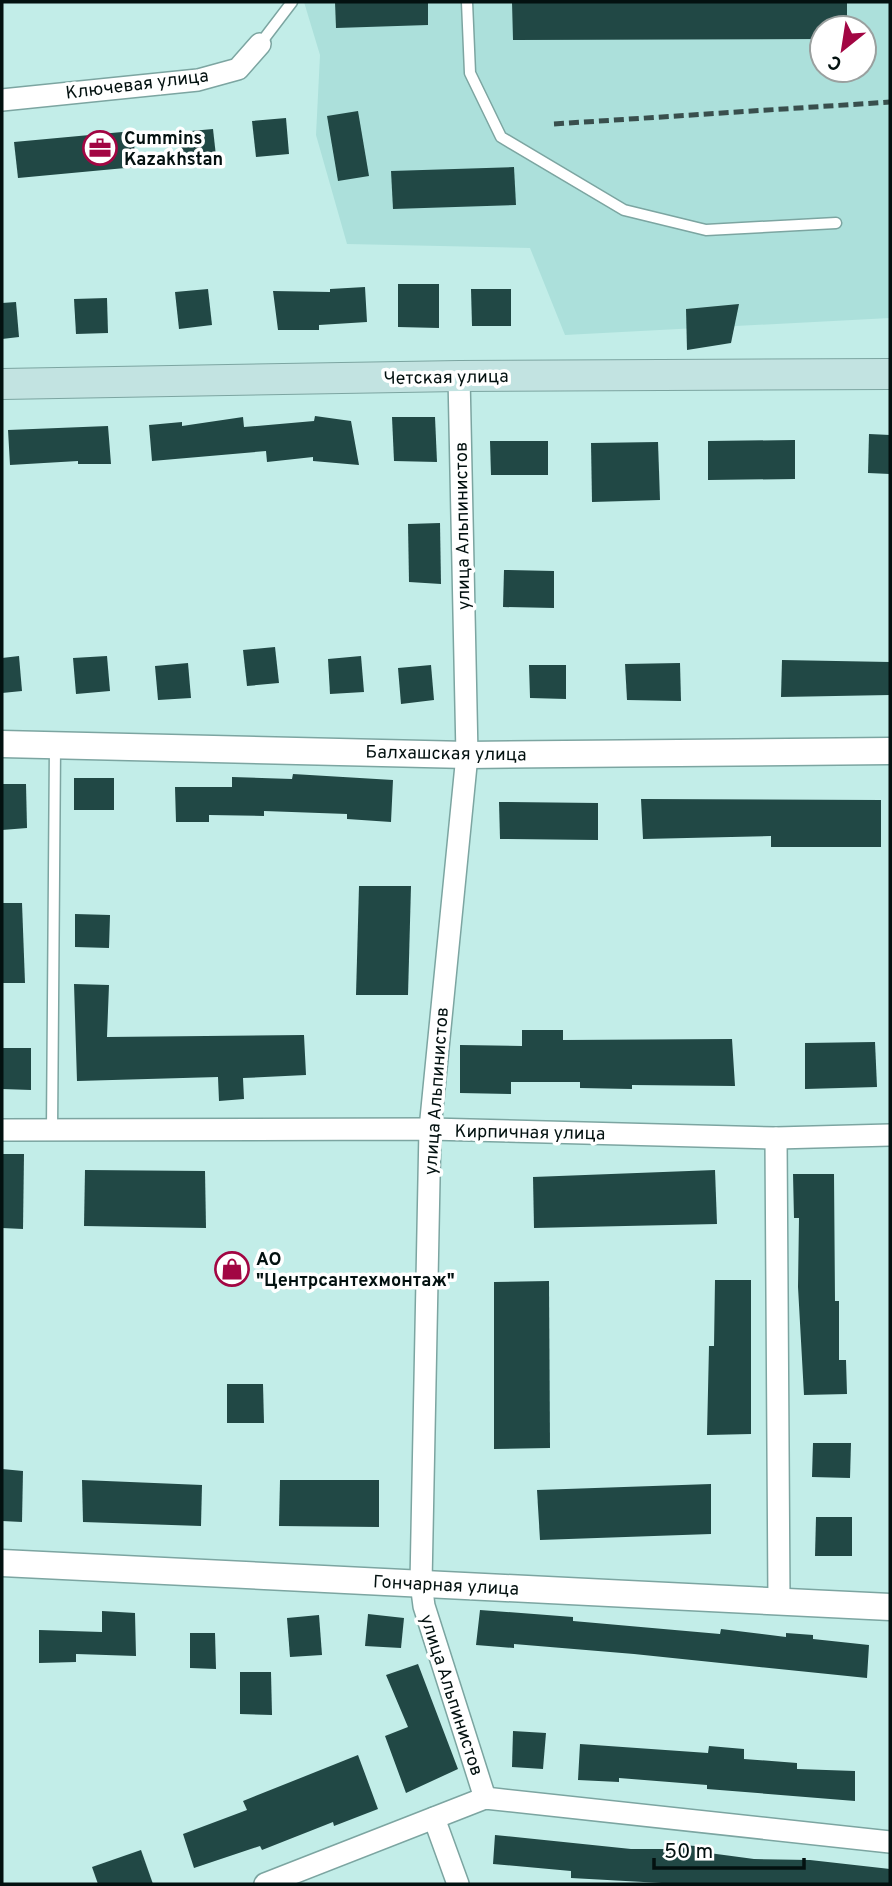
<svg xmlns="http://www.w3.org/2000/svg" width="892" height="1886" font-family="Overpass,sans-serif">
  <rect width="100%" height="100%" fill="#c2ede8"/>
  <path fill="#ace0db" fill-rule="evenodd" d="M304 2H890V318L565 335 530 248 347 244 316 135 320 55ZM822 28H864V70H822Z"/>
  <g fill="#214845">
    <path d="M335 2H428V25L336 28Z"/>
    <path d="M512 2H847V28H822V39L513 40Z"/>
    <path d="M358 111 369 176 338 181 327 116Z"/>
    <path d="M286 118 289 154 256 157 252 121Z"/>
    <path d="M213 129 217 165 183 168 180 132Z"/>
    <path d="M133 131 136 167 18 178 14 142Z"/>
    <path d="M514 167 516 205 393 209 391 171Z"/>
    <path d="M398 284H439V328L398 327Z"/>
    <path d="M365 287 367 322 319 325V330H278L273 291 330 292V289Z"/>
    <path d="M208 289 212 325 179 329 175 292Z"/>
    <path d="M471 289H511V326H472Z"/>
    <path d="M107 298 108 333 76 334 74 299Z"/>
    <path d="M16 302 19 337 2 339V303Z"/>
    <path d="M739 304 731 343 687 350 686 309Z"/>
    <path d="M315 416 351 421 359 465 313 461V457L267 462 266 451 152 461 149 425 182 422V426L243 417 244 427 314 421Z"/>
    <path d="M392 417H435L437 462 394 461Z"/>
    <path d="M108 426 111 464H78V461L10 465 8 430Z"/>
    <path d="M869 434 890 435V474L868 473Z"/>
    <path d="M795 440V479L708 480V441Z"/>
    <path d="M490 441H548V475H491Z"/>
    <path d="M658 442 660 500 592 502 591 443Z"/>
    <path d="M440 523 441 584 409 582 408 524Z"/>
    <path d="M504 570 554 571V608L503 607Z"/>
    <path d="M275 647 279 683 247 686 243 650Z"/>
    <path d="M19 656 22 691 2 693V658Z"/>
    <path d="M107 656 110 691 76 694 73 658Z"/>
    <path d="M361 656 364 692 330 694 328 659Z"/>
    <path d="M782 660 890 662V695L781 697Z"/>
    <path d="M188 663 191 698 158 700 155 666Z"/>
    <path d="M680 663 681 701 627 700 625 664Z"/>
    <path d="M431 665 434 700 401 704 398 668Z"/>
    <path d="M529 665H566V699L530 698Z"/>
    <path d="M293 774 393 780 391 822 347 819V814L264 811V816L209 815V822H176L175 787H232V777L292 779Z"/>
    <rect x="74" y="778" width="40" height="32"/>
    <path d="M2 784H26L27 828 2 830Z"/>
    <path d="M641 799 881 800V847H771V836L643 839Z"/>
    <path d="M499 802 598 803V840L500 839Z"/>
    <path d="M359 886H411L408 995H356Z"/>
    <path d="M2 903H22L25 983H2Z"/>
    <path d="M75 914 110 915 109 948 75 947Z"/>
    <path d="M74 984 109 985 107 1037 304 1035 306 1075 243 1078 244 1099 219 1101 218 1077 77 1081Z"/>
    <path d="M522 1030H563V1040L732 1039 735 1086 632 1085V1089L580 1088V1082H511V1094L460 1093V1045L522 1046Z"/>
    <path d="M875 1042 877 1087 805 1089V1043Z"/>
    <path d="M2 1048H31V1090L2 1089Z"/>
    <path d="M2 1154H24L23 1229 2 1228Z"/>
    <path d="M85 1170 205 1171 206 1228 84 1226Z"/>
    <path d="M715 1170 717 1224 534 1228 533 1177Z"/>
    <path d="M793 1174H834L835 1301H839V1360H846L847 1394 804 1395 798 1287 799 1218H794Z"/>
    <path d="M715 1280H751V1434L707 1435 709 1346H714Z"/>
    <path d="M549 1281 550 1448 494 1449V1282Z"/>
    <path d="M227 1384H263L264 1423H227Z"/>
    <path d="M813 1443H851L850 1478 812 1477Z"/>
    <path d="M2 1469 23 1471 22 1522 2 1521Z"/>
    <path d="M82 1480 202 1485 201 1526 83 1522Z"/>
    <path d="M280 1480H379V1527L279 1526Z"/>
    <path d="M711 1484V1534L540 1540 537 1490Z"/>
    <path d="M816 1517H852V1556H815Z"/>
    <path d="M480 1610 573 1617V1621L720 1634 721 1629 786 1637V1633L813 1635V1639L869 1645 867 1678 634 1654 514 1644V1648L476 1645Z"/>
    <path d="M102 1611 135 1613 136 1656 76 1654V1662L39 1663V1630L102 1632Z"/>
    <path d="M368 1614 404 1618 401 1648 365 1646Z"/>
    <path d="M319 1615 322 1655 290 1657 287 1618Z"/>
    <path d="M190 1633H215L216 1669 190 1668Z"/>
    <path d="M418 1664 458 1769 406 1793 385 1736 408 1727 386 1675Z"/>
    <path d="M240 1672H271L272 1715 240 1714Z"/>
    <path d="M513 1731 546 1733 543 1769 512 1767Z"/>
    <path d="M580 1744 708 1753 709 1746 744 1749V1759L797 1763V1769L855 1771V1801L707 1789V1785L619 1778V1782L578 1780Z"/>
    <path d="M358 1755 378 1809 334 1826 333 1822 262 1850 260 1846 194 1868 183 1834 247 1810 243 1801Z"/>
    <path d="M495 1835 631 1849H682V1845L709 1847V1853L754 1859 810 1860 890 1869V1884H680L571 1878V1871L493 1864Z"/>
    <path d="M141 1850 153 1884H98L92 1867Z"/>
  </g>
  <g fill="none" stroke-linecap="round" stroke-linejoin="round">
    <g stroke="#7ca5a1" stroke-width="13">
      <g id="service">
        <path d="M467 2 470 73 501 137 624 210 706 230 836 223"/>
        <path d="M260 44 292 2"/>
        <path d="M52 1131 55 746"/>
      </g>
    </g>
    <g stroke="#7ca5a1" stroke-width="24">
      <g id="minor">
        <path d="M2 100 198 80 238 69 260 44"/>
        <path d="M459 376 467 755 430 1129 421 1583 424 1606 485 1798"/>
        <path d="M2 1130 430 1129 776 1138 890 1135"/>
        <path d="M776 1138 779 1602"/>
        <path d="M434 1818 458 1884"/>
        <path d="M265 1884 485 1798 890 1842"/>
      </g>
    </g>
    <g stroke="#7ca5a1" stroke-width="29">
      <g id="tertiary">
        <path d="M2 744 467 755 890 751"/>
        <path d="M2 1563 890 1607"/>
      </g>
    </g>
    <g stroke="#7ca5a1" stroke-width="32">
      <path id="secondary" d="M2 384 459 376 890 374"/>
    </g>
    <use href="#service" stroke="#fff" stroke-width="10"/>
    <use href="#minor" stroke="#fff" stroke-width="21"/>
    <use href="#tertiary" stroke="#fff" stroke-width="26"/>
    <use href="#secondary" stroke="#c2e3e1" stroke-width="30"/>
    <path stroke="#394f4d" stroke-width="5" stroke-dasharray="10 5" stroke-linecap="butt" d="M554 124 890 102"/>
  </g>
  <defs>
    <g id="office-ring" transform="scale(1.75)"><circle r="9.5" fill="#fff" stroke="#a20643" stroke-width="1.5"/><path d="M-6-3h4V-5.5h4V-3h4V5H-6ZM-1-4.5V-3h2v-1.5ZM-6 0V1H6V0Z" fill="#a20643"/></g>
    <g id="shop-ring" transform="scale(1.75)"><circle r="9.5" fill="#fff" stroke="#a20643" stroke-width="1.5"/><path d="M-5-2.5h2.3a2.7 3.5 0 0 1 5.4 0H5L5.5 6h-11ZM-1.5-2.5h3a1.5 2.3 0 0 0-3 0Z" fill="#a20643"/></g>
  </defs>
  <g fill-rule="evenodd">
    <use href="#office-ring" x="100" y="148"/>
    <use href="#shop-ring" x="232" y="1269"/>
  </g>
  <g text-anchor="middle" stroke-width="7" stroke-linejoin="round" paint-order="stroke">
    <g font-size="18" fill="#031110" stroke="#fff">
      <text transform="translate(137 84) rotate(-7)" y="6">Ключевая улица</text>
      <text transform="translate(446 377) rotate(-1)" y="6">Четская улица</text>
      <text transform="translate(462 526) rotate(-91)" y="6">улица Альпинистов</text>
      <text transform="translate(446 753) rotate(1)" y="6">Балхашская улица</text>
      <text transform="translate(436 1091) rotate(-86)" y="6">улица Альпинистов</text>
      <text transform="translate(530 1132) rotate(1)" y="6">Кирпичная улица</text>
      <text transform="translate(446 1585) rotate(3)" y="6">Гончарная улица</text>
      <text transform="translate(452 1695) rotate(72)" y="6">улица Альпинистов</text>
    </g>
    <g font-size="18" font-weight="bold" fill="#031110" stroke="#fff" text-anchor="start">
      <text x="124" y="144">Cummins<tspan x="124" dy="21">Kazakhstan</tspan></text>
      <text x="256" y="1265">АО<tspan x="256" dy="21">"Центрсантехмонтаж"</tspan></text>
    </g>
  </g>
  <rect width="892" height="1886" fill="none" stroke="#031110" stroke-width="7"/>
  <g transform="translate(843 49) rotate(210)"><circle r="33" fill="#ffffff" stroke="#9aa09f" stroke-width="2"/>
  <path d="M0-5L12 26L0 18L-12 26Z" fill="#a20643"/>
  <text y="-10" font-size="19" font-weight="bold" text-anchor="middle" fill="#031110">С</text>
  </g>
  <path d="M654 1858v10h150v-10" fill="none" stroke="#031110" stroke-width="3.5"/>
  <text x="664" y="1858" font-size="21" fill="#031110" stroke="#ffffff" stroke-width="5" paint-order="stroke">50 m</text>
</svg>
